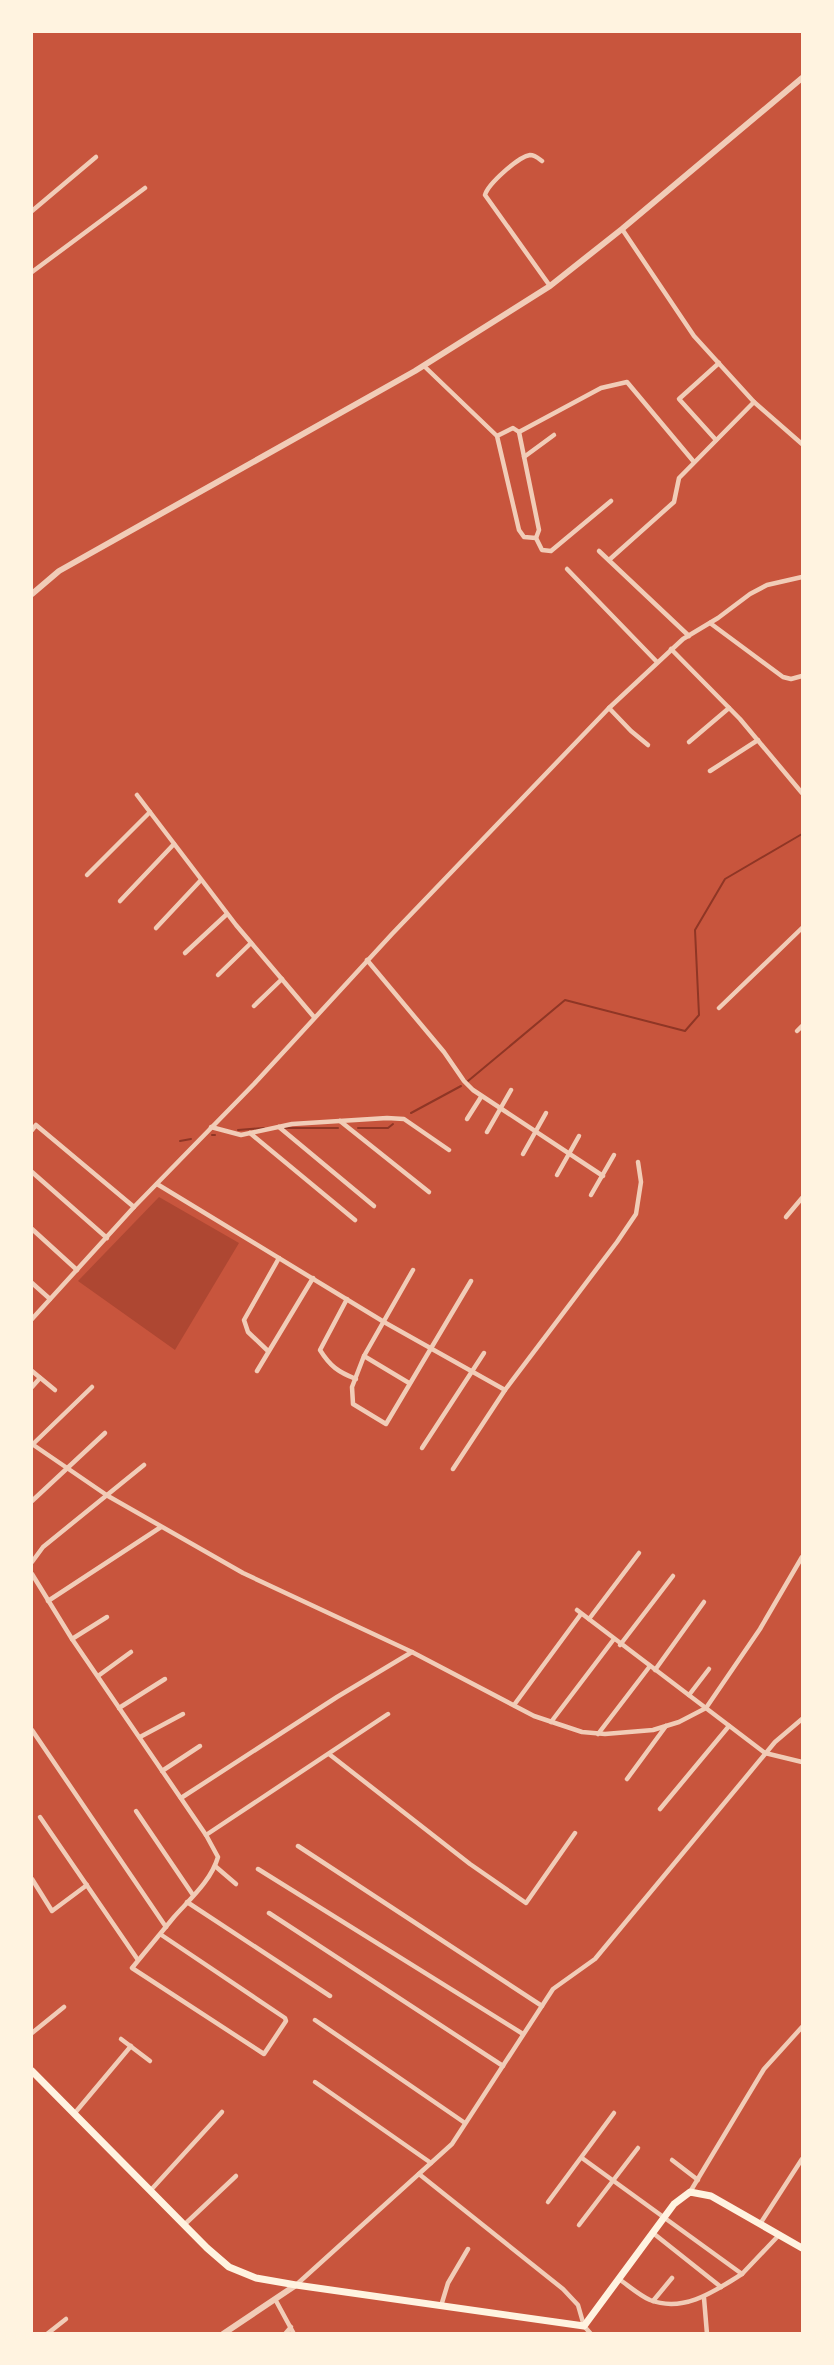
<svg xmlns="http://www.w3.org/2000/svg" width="834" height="2365" font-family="'Crimson Pro',serif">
  <rect width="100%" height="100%" fill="#c8553d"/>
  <path fill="#ae4732" d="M159 1197 239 1243 175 1350 78 1281Z"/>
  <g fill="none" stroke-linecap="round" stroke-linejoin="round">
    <g stroke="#8f3625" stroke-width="2">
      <path d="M468 1081 565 1000 685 1031 699 1015 695 930 725 879 802 834"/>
      <path d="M411 1113 461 1086"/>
      <path d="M281 1128H338"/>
      <path d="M358 1128H388L393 1124"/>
      <path d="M238 1130 264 1128"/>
      <path d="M212 1135H215"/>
      <path d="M180 1141 191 1139"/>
    </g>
    <g stroke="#f1ccb7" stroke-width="4.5">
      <path d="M542 161C538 158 535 155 530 155 518 157 488 184 485 195L550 286"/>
      <path d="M32 211 96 157"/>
      <path d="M622 229 694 336 754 402 802 444"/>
      <path d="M32 272 145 188"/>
      <path d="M424 366 497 436 519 530 524 537 536 538 539 530 519 432 513 428 497 436"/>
      <path d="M519 432 601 388 627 382 694 462"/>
      <path d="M716 440 679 399 719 363"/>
      <path d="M524 457 554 435"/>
      <path d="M536 538 542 550 551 551 611 501"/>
      <path d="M599 551 689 636"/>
      <path d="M609 560 674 502 679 478 754 402"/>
      <path d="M567 569 657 662"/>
      <path d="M710 623 783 677 791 679 802 676"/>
      <path d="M671 649 740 719 802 793"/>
      <path d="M609 708 631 731 648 745"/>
      <path d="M689 742 729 708"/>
      <path d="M710 771 758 740"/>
      <path d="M137 795 236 925 314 1017"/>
      <path d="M87 875 150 812"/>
      <path d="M120 901 174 844"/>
      <path d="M156 928 201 880"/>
      <path d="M185 953 227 914"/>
      <path d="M367 960 444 1052 464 1081 473 1090 603 1176"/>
      <path d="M218 975 251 943"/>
      <path d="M254 1006 282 979"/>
      <path d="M719 1008 802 928"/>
      <path d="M797 1031 802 1026"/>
      <path d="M467 1119 481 1097"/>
      <path d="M340 1121 429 1192"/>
      <path d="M211 1127 241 1135 292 1124 387 1118 404 1119 449 1150"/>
      <path d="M279 1127 374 1206"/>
      <path d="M32 1130 36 1125 134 1207"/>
      <path d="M487 1132 511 1090"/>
      <path d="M250 1133 355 1220"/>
      <path d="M523 1154 546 1113"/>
      <path d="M32 1172 107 1238"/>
      <path d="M557 1175 579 1136"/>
      <path d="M157 1184 384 1322 505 1390"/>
      <path d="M591 1195 614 1155"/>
      <path d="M786 1217 802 1198"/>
      <path d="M32 1229 77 1270"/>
      <path d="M413 1270 364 1356 352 1387 353 1404 386 1424 471 1281"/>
      <path d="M32 1283 50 1299"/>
      <path d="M347 1299 320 1350C330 1366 338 1372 356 1379"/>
      <path d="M32 1319 134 1207 254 1084 392 934 609 708 683 639 718 618 750 594 767 585 802 577"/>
      <path d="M268 1351 248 1332 244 1320 279 1258"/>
      <path d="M364 1356 409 1383"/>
      <path d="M32 1371 55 1390"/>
      <path d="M257 1371 313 1278"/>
      <path d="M32 1387 40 1378"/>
      <path d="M32 1444 108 1496 243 1573 412 1652 534 1716 582 1732 605 1734 653 1730 679 1722 706 1708 760 1629 802 1557"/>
      <path d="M32 1445 92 1387"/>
      <path d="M422 1448 484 1353"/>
      <path d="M453 1469 505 1390 617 1242 636 1214 641 1182 638 1162"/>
      <path d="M32 1501 105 1433"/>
      <path d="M32 1562 43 1547 144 1465"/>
      <path d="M32 1574 72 1639 206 1835 218 1857C211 1881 190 1899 174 1917 160 1934 146 1951 132 1968L264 2054 286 2021 285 2018 160 1934"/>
      <path d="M48 1601 161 1527"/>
      <path d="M577 1610 765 1753 802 1762"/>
      <path d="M589 1619 639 1553"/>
      <path d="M72 1639 107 1617"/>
      <path d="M620 1645 673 1576"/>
      <path d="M655 1670 704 1602"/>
      <path d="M98 1676 131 1652"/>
      <path d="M689 1695 709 1669"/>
      <path d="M514 1705 581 1614"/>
      <path d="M119 1708 165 1679"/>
      <path d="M551 1722 614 1639"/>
      <path d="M32 1730 166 1927"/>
      <path d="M598 1734 650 1666"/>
      <path d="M140 1737 183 1714"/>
      <path d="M329 1754 470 1864 526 1903 575 1833"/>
      <path d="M162 1771 200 1746"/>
      <path d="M627 1779 666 1726"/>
      <path d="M181 1798 337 1697 412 1652"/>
      <path d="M660 1809 729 1726"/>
      <path d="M136 1811 193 1895"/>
      <path d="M40 1817 138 1960"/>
      <path d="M206 1835 388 1714"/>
      <path d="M298 1846 542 2006"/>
      <path d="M215 1866 236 1884"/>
      <path d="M258 1869 523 2034"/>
      <path d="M32 1879 52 1911 87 1885"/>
      <path d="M187 1902 330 1996"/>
      <path d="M269 1913 503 2066"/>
      <path d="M315 2020 465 2123"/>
      <path d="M32 2033 64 2007"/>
      <path d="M121 2039 150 2061"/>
      <path d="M315 2082 431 2163"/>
      <path d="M74 2114 131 2046"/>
      <path d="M582 2158 742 2274 779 2235"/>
      <path d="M672 2160 698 2180"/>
      <path d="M419 2174 563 2289 578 2305 584 2326 591 2334"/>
      <path d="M150 2191 222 2112"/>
      <path d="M690 2192 764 2069 802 2027"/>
      <path d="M548 2202 614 2113"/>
      <path d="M760 2224 802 2159"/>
      <path d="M184 2225 236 2176"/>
      <path d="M579 2225 638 2148"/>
      <path d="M653 2233 721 2287"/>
      <path d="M619 2279C629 2286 639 2295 650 2300 684 2313 715 2291 742 2274"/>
      <path d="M296 2285 452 2144 553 1989 595 1959 775 1742 802 1719"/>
      <path d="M704 2298 707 2334"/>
      <path d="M275 2299 294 2334"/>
      <path d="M653 2301 672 2278"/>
      <path d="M441 2306 448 2283 468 2249"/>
      <path d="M47 2334 66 2319"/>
      <path d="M285 2334 291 2327"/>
    </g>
    <g stroke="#f1ccb7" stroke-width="6">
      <path d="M32 594 59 571 415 371 550 286 622 229 802 78"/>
      <path d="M223 2334 296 2285"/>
    </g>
    <path stroke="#fff3e0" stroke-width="7" d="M32 2071 207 2248 229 2267 256 2278 296 2285 584 2326 674 2204 690 2192 711 2196 802 2248"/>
  </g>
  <rect width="834" height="2365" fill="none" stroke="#fff3e0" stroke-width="66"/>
</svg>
